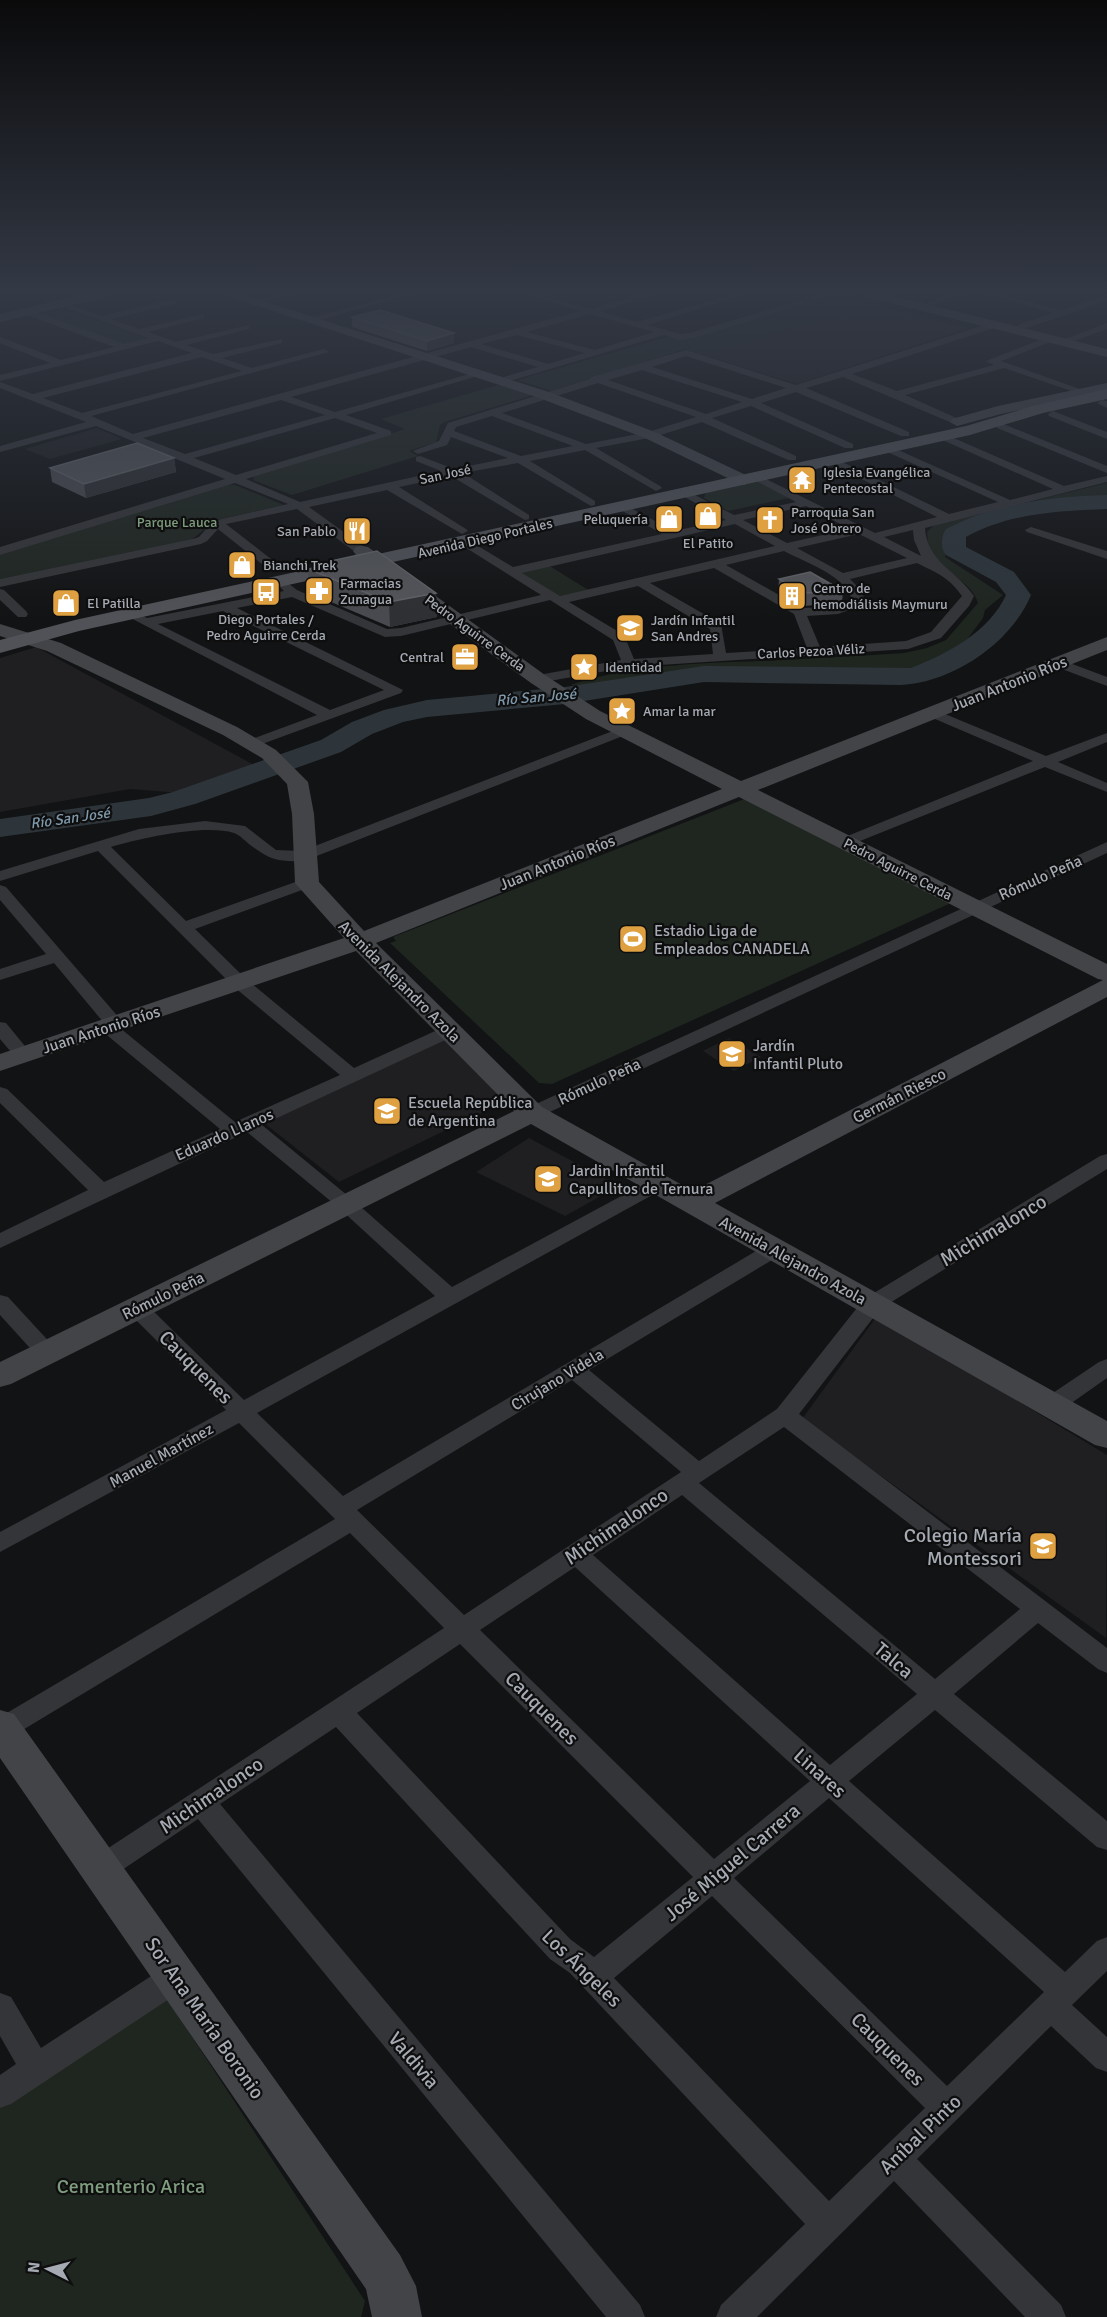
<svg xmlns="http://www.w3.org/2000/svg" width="1107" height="2317" font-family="Signika,sans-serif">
  <rect width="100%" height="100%" fill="#121314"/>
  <g fill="#1f1f21">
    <path d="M872 304 968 328 797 384 703 355Z"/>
    <path d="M97 428 122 439 50 459 25 449Z"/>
    <path d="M36 647 256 766 181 793 130 789 0 812V658Z"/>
    <path d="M450 1036 510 1099 339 1182 264 1123Z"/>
    <path d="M729 1038 761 1057 734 1071 703 1051Z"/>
    <path d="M529 1138 619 1186 565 1216 476 1172Z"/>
    <path d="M877 1316 1107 1455 1106 1638 802 1419Z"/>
  </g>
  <g fill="#1f2620">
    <path d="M837 294H857L882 301 703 355 685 349 551 391 517 380 657 340 669 337 680 339Z"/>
    <path d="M63 309 149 338 121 345 36 315Z"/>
    <path d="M498 385 530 394 531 396 444 422 440 425 436 442 409 451 418 456 292 495 253 480 254 476 405 429 381 419Z"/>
    <path d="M745 482H758L789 498 728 511 704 498 706 491Z"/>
    <path d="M1107 483V496L1037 500Z"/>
    <path d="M226 485H235L284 505 216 520 190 541 0 579V553Z"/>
    <path d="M976 514 981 516C956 526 951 530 945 557L1003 595 985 610 983 618 963 645 920 670 907 673 872 672 804 675 762 672 702 674 620 679 586 686 570 685C631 665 697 663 761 661 809 659 856 656 904 653L927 648 946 640 978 603C970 577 937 573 929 551 927 546 928 538 927 532L934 525Z"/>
    <path d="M548 565 590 591 560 596 551 593 519 571Z"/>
    <path d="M747 798 953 902 552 1084 539 1083 390 943 396 941 393 937Z"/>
    <path d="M166 1997 365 2301 361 2317H0V2107Z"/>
  </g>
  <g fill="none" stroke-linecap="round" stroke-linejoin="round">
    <path fill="#2d353b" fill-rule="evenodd" d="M1107 495V509C1057 511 1010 513 966 537V547L1014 572 1031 595C1011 643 953 682 901 685L704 682 565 704 427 717 403 722 372 734 341 752 195 804 151 816 0 837V819L149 798 173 792 321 740 352 722 384 710 427 700 565 687 704 666 911 668C947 654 989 632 1006 595L996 582 946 555C940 548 941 536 946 529 997 502 1050 497 1107 495Z"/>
    <g fill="#343538" fill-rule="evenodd">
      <path d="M277 294H292L253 306 249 303Z"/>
      <path d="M398 294H413L308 323 304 320Z"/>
      <path d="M525 294H539L590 309 643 294H658L600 311 637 322 733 294H747L647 325 680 334 690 333 821 294H835L694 338 680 340 664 335 500 384 497 383V379L538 367 471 347 291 397 335 412 473 373 481 375 346 415 391 431V435L246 479 300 502 441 471 416 461V457L420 456 454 469 508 458 451 437 447 445 418 454 413 451 439 441 448 423 590 379 592 377 686 350 796 385 994 322 997 323V327L852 374 897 391 994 365 986 361 1050 336 1055 339 1053 341 1001 361 1088 392 1080 394 1004 368 905 395 961 420V424L957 425 843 377 806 388 909 432V436H901L796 392 761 403 853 444V448H845L751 406 712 418 796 456V460H788L702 422 654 437 596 448 660 486 662 488 656 491 585 450 530 461 595 501V505L591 506 518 463 463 473 529 515V519L525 520 451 476 399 487 466 529 468 531 462 534 387 490 309 507 366 548V554H358L297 509 226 524 280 566V572H272L218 529 207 541 201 544 0 587V579L193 539 199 537 213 521 288 504 235 483 0 555V547L225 479 96 426 0 452V446L86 422 0 388V382L33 394 192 353 158 341 0 381V375L50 363 0 343V337L61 360 114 347 24 314V310H30L124 344 149 338 55 304 62 302 102 316 173 299 176 300V304L111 319 139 329 204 314V318L148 332 176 342 249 325V329L186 345 213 354 282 339V343L222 358 252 368 324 349 329 352 91 416 133 434 580 311ZM590 314 654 332 595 350 526 332ZM517 335 585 353 548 364 481 344ZM686 356 786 388 752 399 652 367ZM202 357 242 371 82 413 43 398ZM642 370 742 402 706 414 608 380ZM598 383 696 417 648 432 586 444 502 413ZM281 400 325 415 185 454 143 438ZM492 416 573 446 521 456 454 431 456 427ZM335 418 377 433 236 475 194 458Z"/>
      <path d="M949 294H963L931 306 927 303Z"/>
      <path d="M984 294H999L1062 310 1107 295V301L1023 329 1018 326 1020 324 1053 313Z"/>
      <path d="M1107 323V329L1066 344 1058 342Z"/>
      <path d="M1102 400 1107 401V408L1097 403Z"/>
      <path d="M1053 411 1107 432V439L1049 416 1048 414Z"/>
      <path d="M1001 423 1107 466V473L997 428V424Z"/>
      <path d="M942 433 1064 486 1107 476V482L925 528C927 562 956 570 974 596L969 606 941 638 908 649 629 667 538 683 533 682 531 679 533 676 621 660 613 640 550 600 401 636 385 637 292 597 237 608 403 690 401 693 254 747 247 743 249 740 317 715 123 614 129 610 147 618 284 591 274 581 280 577 297 590 387 629 401 628 541 595 460 544V540H468L513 567 662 534 619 509V505L623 504 674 531 726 520 681 495 679 493 685 490 734 515 796 502 752 479 751 477 756 474 875 533 937 517 828 462V458L832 457 949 514 998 502 883 450 882 448 887 445 1010 500 1053 489 938 438 937 436ZM806 506 850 529 787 543 743 520ZM735 524 775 546 560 596 522 573ZM913 530 914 540 921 556 884 537ZM859 534 907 558 843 573 797 548ZM784 551C806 563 846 575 852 601L838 607 802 608 726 565ZM917 563C936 573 948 576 962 596L931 632 906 641 820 647 807 616 838 614 863 605 865 602 862 591 850 579ZM714 568 794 614 807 648 726 653 721 624 650 583ZM638 586 710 629 713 654 634 659 624 635 569 602ZM223 611 384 690 330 710 158 624Z"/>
      <path d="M1031 527 1107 551V559L1027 532 1025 530Z"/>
      <path d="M0 589 4 590 26 611 28 614 26 617H18L0 600Z"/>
      <path d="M1059 659 1107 677V686L1054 666 1052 663Z"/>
      <path d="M933 709 1046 756 1107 733V742L1058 762 1107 783V792L1045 767 850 845H840L837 842 840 839 1033 761 928 716 926 713Z"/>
      <path d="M623 727 630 731 628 734 304 861C278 862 269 860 249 844 245 841 240 835 234 833 204 824 142 838 111 847L186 921 301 880H313L315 883 313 886 195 929 246 979 354 1068 444 1027H456L459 1031 456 1035 262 1125 353 1200 452 1287 651 1180 658 1178 665 1180 668 1184 665 1188 257 1413 343 1496 768 1244 775 1242 782 1244 785 1249 782 1254 589 1370 699 1461 777 1409 864 1299 1100 1156 1107 1154V1169L880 1309 799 1414 1107 1648V1673L1098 1669 1038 1623 954 1694 1107 1821V1850L1097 1847 935 1710 849 1781 1065 1972 1097 1941 1107 1937V1971L1072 2005 1107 2037V2072L1096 2068 1051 2026 917 2159 1061 2305 1066 2317H1025L894 2181 757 2317H716L721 2305 805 2224 570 1973 550 1959 336 1727 220 1804 640 2305 645 2317H606L198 1819 110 1878 100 1882 90 1878 86 1869 90 1860 444 1628 350 1533 11 1737 0 1740V1717L335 1519 239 1423 0 1552V1532L226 1410 129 1313 126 1308 129 1303 137 1301 145 1303 244 1400 435 1296 339 1208 247 1132 0 1248V1233L88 1190 0 1103V1087L7 1089 104 1182 220 1129 102 1031 99 1027 104 1023 54 963 0 980V969L46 954 0 900V885L6 887 121 1020 124 1024 120 1028 235 1122 340 1075 234 987 98 851 0 881V871L139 829 205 821 245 826 276 850 302 851ZM572 1380 681 1472 464 1615 357 1510ZM784 1427 1020 1609 935 1679 699 1483ZM682 1495 917 1694 830 1765 593 1555ZM575 1567 810 1781 714 1859 480 1630ZM460 1644 693 1877 594 1957 570 1939 357 1713ZM829 1798 1044 1992 947 2086 734 1878ZM712 1896 925 2108 829 2201 614 1978Z"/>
      <path d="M1107 842V853L539 1117H525L523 1113 525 1109Z"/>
      <path d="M0 1022 6 1023 29 1051 32 1055 29 1059H17L0 1039Z"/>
      <path d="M0 1295 8 1297 55 1348 58 1353 55 1358 47 1361 39 1358 0 1315Z"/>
      <path d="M1107 1359V1378L1060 1411 1052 1413 1044 1411 1041 1405 1044 1399 1099 1362Z"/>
      <path d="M176 1963 187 1967 191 1977 187 1987 11 2104 0 2108V2075L16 2064 0 2036V1993L11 1997 41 2048 165 1967Z"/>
    </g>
    <g fill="#424448" fill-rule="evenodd">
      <path d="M85 294H108L106 297 0 322V314Z"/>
      <path d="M221 294H241L549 392 655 432 750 477 752 480 744 485 738 483 645 438 539 398Z"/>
      <path d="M864 294H886L1107 349V357L866 297Z"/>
      <path d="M1107 383V391L1001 414 957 426 950 422 952 419 998 406Z"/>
      <path d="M362 546 368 547 545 675 600 711 741 781 1107 637V650L758 790 1107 964V997L715 1203 1107 1421V1448L1095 1445 531 1124 11 1384 0 1387V1362L514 1111 356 951 0 1071V1054L344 938 295 883 292 814 287 784 262 758 223 735 47 651 0 636V624L61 643 237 727 276 750 308 782 314 814 319 882 364 931 722 789 586 719 531 683 356 555 353 551 356 547ZM739 797 1098 979 1103 980 693 1191 542 1107 376 943Z"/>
      <path d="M0 1710 14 1714 400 2255 416 2286 422 2317H372L366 2289 0 1758Z"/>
    </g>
    <path fill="#505257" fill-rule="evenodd" d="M1107 389V399L1043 413 970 435 79 631 0 653V640L75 620 966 426 1033 406Z"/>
  </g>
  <g fill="#494a4f">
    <path d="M352 317 454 343 427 351 352 327Z"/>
    <path d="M174 458 176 472 86 498 52 482 50 468Z"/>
    <path d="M331 561 436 593 437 617 390 627 310 593 308 569 331 564Z"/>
    <path d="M779 579 843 591 842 603 803 606 778 592Z"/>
  </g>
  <g fill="#2f3033">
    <path d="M454 333V343L427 351V341Z"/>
    <path d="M174 458 176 472 86 498 84 484Z"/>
    <path d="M436 593 437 617 390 627 389 602Z"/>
  </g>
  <g fill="#535559" stroke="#606267" stroke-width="1.5">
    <path d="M380 310 454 333 427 341 352 317Z"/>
    <path d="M137 443 174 458 84 484 50 468Z"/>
    <path d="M377 551 436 593 389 602 308 569 334 564 331 561Z"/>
    <path d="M810 572 843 591 804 593 779 579Z"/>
  </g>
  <linearGradient id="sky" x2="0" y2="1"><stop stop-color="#0a0a0b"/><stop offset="0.47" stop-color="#333945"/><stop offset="1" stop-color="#333945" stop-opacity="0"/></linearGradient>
  <rect width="1107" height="619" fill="url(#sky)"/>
  <defs>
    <g id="temple-square" transform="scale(1.5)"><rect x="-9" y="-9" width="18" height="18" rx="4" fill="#dea040" stroke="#0e0e0f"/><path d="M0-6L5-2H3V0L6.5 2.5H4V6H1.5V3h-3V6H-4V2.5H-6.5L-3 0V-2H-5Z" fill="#fff"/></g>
    <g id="shop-square" transform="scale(1.5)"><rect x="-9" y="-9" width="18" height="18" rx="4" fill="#dea040" stroke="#0e0e0f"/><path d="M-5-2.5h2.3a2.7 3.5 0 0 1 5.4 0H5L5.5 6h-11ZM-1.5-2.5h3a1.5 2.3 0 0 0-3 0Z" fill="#fff"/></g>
    <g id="church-square" transform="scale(1.5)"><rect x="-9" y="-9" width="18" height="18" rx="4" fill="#dea040" stroke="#0e0e0f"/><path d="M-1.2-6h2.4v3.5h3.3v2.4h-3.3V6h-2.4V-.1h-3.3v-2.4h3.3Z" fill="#fff"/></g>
    <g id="restaurant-square" transform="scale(1.5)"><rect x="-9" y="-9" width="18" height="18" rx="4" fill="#dea040" stroke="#0e0e0f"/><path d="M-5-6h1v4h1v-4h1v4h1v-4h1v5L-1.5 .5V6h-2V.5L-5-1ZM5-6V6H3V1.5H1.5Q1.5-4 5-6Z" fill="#fff"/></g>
    <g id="pharmacy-square" transform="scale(1.5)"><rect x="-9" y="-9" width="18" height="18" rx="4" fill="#dea040" stroke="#0e0e0f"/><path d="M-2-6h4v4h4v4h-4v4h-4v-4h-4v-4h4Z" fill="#fff"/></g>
    <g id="bus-square" transform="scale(1.5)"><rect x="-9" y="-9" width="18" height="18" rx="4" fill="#dea040" stroke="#0e0e0f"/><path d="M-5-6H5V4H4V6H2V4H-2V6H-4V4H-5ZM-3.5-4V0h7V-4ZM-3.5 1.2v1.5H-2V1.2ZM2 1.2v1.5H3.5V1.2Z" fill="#fff"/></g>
    <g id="building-square" transform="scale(1.5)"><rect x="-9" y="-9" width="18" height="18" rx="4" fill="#dea040" stroke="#0e0e0f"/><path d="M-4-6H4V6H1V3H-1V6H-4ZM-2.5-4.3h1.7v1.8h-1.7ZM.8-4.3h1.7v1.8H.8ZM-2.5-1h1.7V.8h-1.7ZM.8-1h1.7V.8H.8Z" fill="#fff"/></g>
    <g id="school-square" transform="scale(1.5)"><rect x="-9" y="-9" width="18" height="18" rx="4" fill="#dea040" stroke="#0e0e0f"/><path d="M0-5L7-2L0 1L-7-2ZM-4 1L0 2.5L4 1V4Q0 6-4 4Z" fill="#fff"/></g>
    <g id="office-square" transform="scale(1.5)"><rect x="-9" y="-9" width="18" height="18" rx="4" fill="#dea040" stroke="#0e0e0f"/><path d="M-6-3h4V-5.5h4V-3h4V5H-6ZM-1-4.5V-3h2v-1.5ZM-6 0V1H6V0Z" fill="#fff"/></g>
    <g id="sight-square" transform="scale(1.5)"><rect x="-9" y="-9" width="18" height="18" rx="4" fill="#dea040" stroke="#0e0e0f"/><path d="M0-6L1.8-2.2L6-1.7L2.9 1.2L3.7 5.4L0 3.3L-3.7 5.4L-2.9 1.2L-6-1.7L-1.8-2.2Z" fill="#fff"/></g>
    <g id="stadium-square" transform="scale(1.5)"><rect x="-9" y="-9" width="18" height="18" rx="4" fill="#dea040" stroke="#0e0e0f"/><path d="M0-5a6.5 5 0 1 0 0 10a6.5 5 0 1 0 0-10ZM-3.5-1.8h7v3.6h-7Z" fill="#fff"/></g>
  </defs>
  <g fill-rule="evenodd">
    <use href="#temple-square" x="802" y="480"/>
    <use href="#shop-square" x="708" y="516"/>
    <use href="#shop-square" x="669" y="519"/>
    <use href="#church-square" x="770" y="520"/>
    <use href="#restaurant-square" x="357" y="531"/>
    <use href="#shop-square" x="242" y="565"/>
    <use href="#pharmacy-square" x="319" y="591"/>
    <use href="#bus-square" x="266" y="592"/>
    <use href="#building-square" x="792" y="596"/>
    <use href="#shop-square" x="66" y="603"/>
    <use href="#school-square" x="630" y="628"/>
    <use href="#office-square" x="465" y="657"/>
    <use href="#sight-square" x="584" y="667"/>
    <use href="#sight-square" x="622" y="711"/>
    <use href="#stadium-square" x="633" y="939"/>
    <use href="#school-square" x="732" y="1054"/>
    <use href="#school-square" x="387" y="1111"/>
    <use href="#school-square" x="548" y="1179"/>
    <use href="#school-square" x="1043" y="1546"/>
  </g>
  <g text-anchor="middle" stroke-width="4.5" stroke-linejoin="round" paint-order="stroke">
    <g font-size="14" fill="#a5aab3" stroke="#0e0e0f" text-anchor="start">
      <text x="823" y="477">Iglesia Evangélica<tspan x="823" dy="16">Pentecostal</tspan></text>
      <text x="791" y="517">Parroquia San<tspan x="791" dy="16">José Obrero</tspan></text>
      <text x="648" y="524" text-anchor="end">Peluquería</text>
      <text x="336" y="536" text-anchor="end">San Pablo</text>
      <text x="708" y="548" text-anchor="middle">El Patito</text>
      <text x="263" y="570">Bianchi Trek</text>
      <text x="340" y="588">Farmacias<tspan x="340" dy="16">Zunagua</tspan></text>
      <text x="813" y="593">Centro de<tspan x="813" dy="16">hemodiálisis Maymuru</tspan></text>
      <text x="87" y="608">El Patilla</text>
      <text x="266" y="624" text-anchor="middle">Diego Portales /<tspan x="266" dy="16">Pedro Aguirre Cerda</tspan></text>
      <text x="651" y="625">Jardín Infantil<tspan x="651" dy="16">San Andres</tspan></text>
      <text x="444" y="662" text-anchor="end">Central</text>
      <text x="605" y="672">Identidad</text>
      <text x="643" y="716">Amar la mar</text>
    </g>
    <g font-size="14" fill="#a5aab3" stroke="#0e0e0f">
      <text transform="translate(445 474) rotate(-12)" y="5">San José</text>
      <text transform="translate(485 538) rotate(-13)" y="5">Avenida Diego Portales</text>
      <text transform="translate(475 633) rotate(36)" y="5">Pedro Aguirre Cerda</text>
      <text transform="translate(811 651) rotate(-3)" y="5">Carlos Pezoa Véliz</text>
      <text transform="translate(898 869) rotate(27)" y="5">Pedro Aguirre Cerda</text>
    </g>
    <g font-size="14" fill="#7e9c7e" stroke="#0e0e0f">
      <text x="177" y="527">Parque Lauca</text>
    </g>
    <g font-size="15" font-style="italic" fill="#7f99ab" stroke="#0e0e0f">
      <text transform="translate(536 697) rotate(-5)" y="5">Río San José</text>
      <text transform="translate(70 818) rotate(-8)" y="5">Río San José</text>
    </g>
    <g font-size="16" fill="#a5aab3" stroke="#0e0e0f">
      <text transform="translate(1009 683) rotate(-22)" y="6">Juan Antonio Ríos</text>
      <text transform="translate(557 862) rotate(-22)" y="6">Juan Antonio Ríos</text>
      <text transform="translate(1040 877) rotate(-24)" y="6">Rómulo Peña</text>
      <text transform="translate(400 981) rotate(45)" y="6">Avenida Alejandro Azola</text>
      <text transform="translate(101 1029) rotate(-18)" y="6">Juan Antonio Ríos</text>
      <text transform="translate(599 1081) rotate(-25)" y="6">Rómulo Peña</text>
      <text transform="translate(899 1095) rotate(-27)" y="6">Germán Riesco</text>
      <text transform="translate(224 1134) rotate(-24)" y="6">Eduardo Llanos</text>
      <text transform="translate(793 1260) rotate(29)" y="6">Avenida Alejandro Azola</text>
      <text transform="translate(163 1295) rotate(-26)" y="6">Rómulo Peña</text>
      <text transform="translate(557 1379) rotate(-31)" y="6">Cirujano Videla</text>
      <text transform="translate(161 1455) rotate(-29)" y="6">Manuel Martínez</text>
    </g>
    <g font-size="16" fill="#a5aab3" stroke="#0e0e0f" text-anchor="start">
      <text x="654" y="936">Estadio Liga de<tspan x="654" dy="18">Empleados CANADELA</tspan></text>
      <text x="753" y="1051">Jardín<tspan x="753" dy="18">Infantil Pluto</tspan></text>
      <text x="408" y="1108">Escuela República<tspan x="408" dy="18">de Argentina</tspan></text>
      <text x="569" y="1176">Jardin Infantil<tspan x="569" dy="18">Capullitos de Ternura</tspan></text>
    </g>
    <g font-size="20" fill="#a5aab3" stroke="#0e0e0f">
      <text transform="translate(993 1230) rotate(-31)" y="7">Michimalonco</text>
      <text transform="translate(196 1367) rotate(45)" y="7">Cauquenes</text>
      <text transform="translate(616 1526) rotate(-34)" y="7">Michimalonco</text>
      <text transform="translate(894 1660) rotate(40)" y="7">Talca</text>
      <text transform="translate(542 1708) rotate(45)" y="7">Cauquenes</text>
      <text transform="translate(820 1773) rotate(42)" y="7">Linares</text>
      <text transform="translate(211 1795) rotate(-34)" y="7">Michimalonco</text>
      <text transform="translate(732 1862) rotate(-40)" y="7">José Miguel Carrera</text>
      <text transform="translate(582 1968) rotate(44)" y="7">Los Ángeles</text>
      <text transform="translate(205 2018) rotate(55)" y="7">Sor Ana María Boronio</text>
      <text transform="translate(888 2049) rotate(45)" y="7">Cauquenes</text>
      <text transform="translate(414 2060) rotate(50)" y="7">Valdivia</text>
      <text transform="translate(920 2134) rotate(-44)" y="7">Aníbal Pinto</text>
    </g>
    <g font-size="20" fill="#a5aab3" stroke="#0e0e0f" text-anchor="end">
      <text x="1022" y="1542">Colegio María<tspan x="1022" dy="23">Montessori</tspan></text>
    </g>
    <g font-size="20" fill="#7e9c7e" stroke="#0e0e0f">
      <text x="131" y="2193">Cementerio Arica</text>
    </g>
  </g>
  <g transform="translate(48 2269) rotate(276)" stroke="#0e0e0f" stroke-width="4.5" paint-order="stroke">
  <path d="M0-4.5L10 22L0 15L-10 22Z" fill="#a5aab3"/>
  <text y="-9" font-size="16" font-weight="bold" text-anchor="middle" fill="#a5aab3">N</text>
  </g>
</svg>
